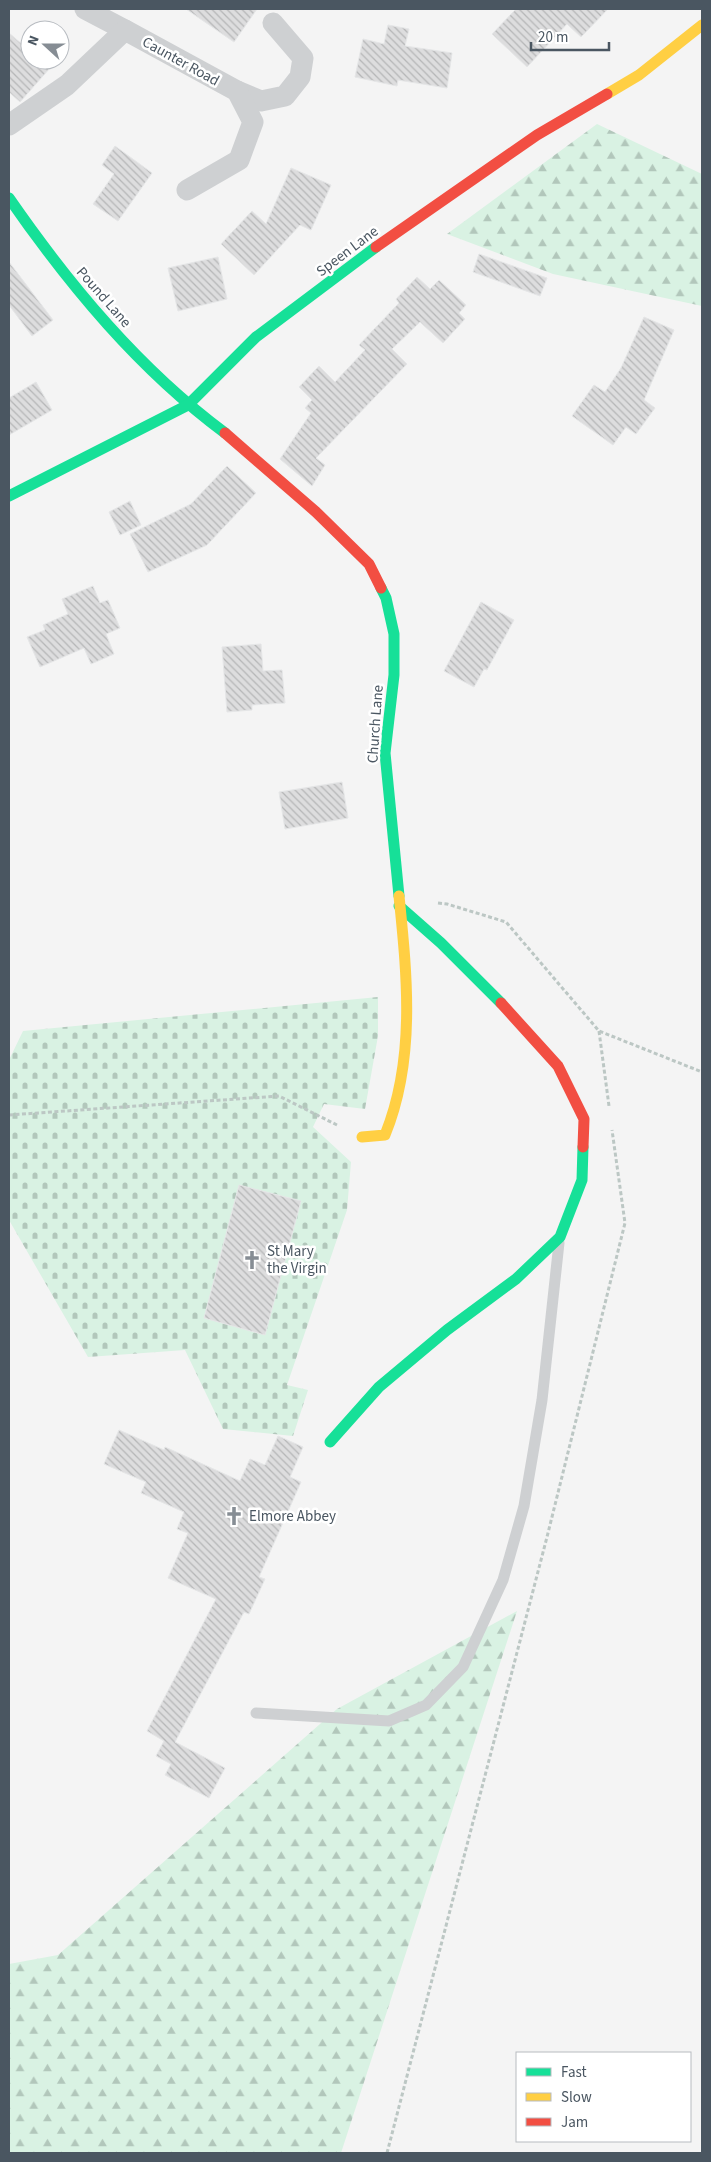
<svg xmlns="http://www.w3.org/2000/svg" width="711" height="2162" font-family="'Source Sans 3',sans-serif">
  <defs>
    <pattern id="forest-firs" width="22" height="20" patternUnits="userSpaceOnUse" patternTransform="scale(1.25)"><rect width="22" height="20" fill="#d9f2e3"/><path d="M5 1l3.5 6h-7zM16 11l3.5 6h-7z" fill="#b2c7bb"/></pattern>
    <pattern id="cemetery-stones" width="16" height="16" patternUnits="userSpaceOnUse" patternTransform="scale(1.25)"><rect width="16" height="16" fill="#d9f2e3"/><path d="M2 7V4a2 2 0 0 1 4 0v3zM10 15v-3a2 2 0 0 1 4 0v3z" fill="#b2c7bb"/></pattern>
    <pattern id="building-back-hatch" width="6" height="6" patternUnits="userSpaceOnUse" patternTransform="scale(1.25)"><rect width="6" height="6" fill="#ddddde"/><path d="M-1 5l2 2M0 0l6 6M5-1l2 2" fill="none" stroke="#b5b6b7"/></pattern>
  </defs>
  <rect width="100%" height="100%" fill="#f4f4f4"/>
  <g fill="url(#forest-firs)">
    <path d="M597 124 702 174V306L553 274 447 234Z"/>
    <path d="M517 1611 341 2153H9V1964L58 1955 337 1709Z"/>
  </g>
  <path fill="url(#cemetery-stones)" d="M378 997V1036L365 1109 324 1104 313 1127 351 1162 347 1210 287 1385 308 1390 293 1436 223 1429 185 1350 88 1357 9 1220V1060L23 1031Z"/>
  <g fill="url(#building-back-hatch)" stroke="#e5e6e7">
    <path d="M186 9H257L234 42Z"/>
    <path d="M516 9H608L581 37 567 24 527 67 492 34Z"/>
    <path d="M388 25 409 29 405 46 452 53 447 88 398 80 397 86 355 77 363 39 384 44Z"/>
    <path d="M9 33 30 51V60H40L50 68 20 102 9 92Z"/>
    <path d="M115 146 152 173 118 221 93 204 114 174 102 165Z"/>
    <path d="M291 168 331 185 311 230 300 225 254 275 221 244 252 211 266 224Z"/>
    <path d="M479 254 547 278 540 296 473 272Z"/>
    <path d="M218 257 227 299 178 311 168 268Z"/>
    <path d="M9 262 53 320 32 336 9 305Z"/>
    <path d="M417 277 430 289 439 280 466 305 459 313 465 319 443 343 420 322 392 349 407 364 316 458 325 465 312 486 280 459 311 413 305 408 312 400 299 387 319 366 335 382 365 350 359 345 399 303 396 299Z"/>
    <path d="M644 317 674 330 644 400 655 408 636 434 626 427 613 445 572 416 594 385 605 392 621 368Z"/>
    <path d="M36 382 52 410 9 435V398Z"/>
    <path d="M227 466 256 493 207 545 148 572 130 534 191 504Z"/>
    <path d="M130 501 141 525 120 535 109 512Z"/>
    <path d="M93 586 100 603 108 600 120 628 106 634 114 654 91 664 84 648 40 667 27 637 45 630 43 625 68 614 62 599Z"/>
    <path d="M481 602 514 620 487 670 484 669 474 687 444 671Z"/>
    <path d="M261 644 263 671 282 670 285 703 252 705V710L227 712 222 647Z"/>
    <path d="M342 782 348 818 285 829 279 792Z"/>
    <path d="M239 1185 301 1201 265 1335 204 1318Z"/>
    <path d="M119 1430 164 1450 165 1447 240 1481 250 1459 265 1465 278 1436 303 1447 290 1477 301 1482 259 1577 265 1579 249 1614 244 1612 175 1742 225 1768 209 1798 165 1775 171 1764 156 1756 164 1741 147 1731 216 1599 168 1578 188 1533 177 1529 184 1512 141 1493 146 1482 104 1464Z"/>
  </g>
  <g fill="none" stroke-linecap="round" stroke-linejoin="round">
    <g stroke="#bcc7c4" stroke-width="3" stroke-dasharray="4 2.5" stroke-linecap="butt">
      <path d="M438 903 447 904 506 922 599 1031 702 1072"/>
      <path d="M599 1031 609 1106"/>
      <path d="M9 1115 279 1096 339 1126"/>
      <path d="M387 2153 547 1537 625 1223 612 1130"/>
    </g>
    <path stroke="#ced0d2" stroke-width="11" d="M256 1713 389 1721 426 1705 463 1667 503 1580 524 1506 542 1400 559 1243"/>
    <g stroke="#ced0d2" stroke-width="21">
      <path d="M85 9 125 30"/>
      <path d="M237 91 261 101 285 96 300 77 303 58 273 23"/>
      <path d="M9 125 67 85 125 30 237 91 253 122 239 160 187 190"/>
    </g>
    <g stroke="#16e098" stroke-width="11">
      <path d="M9 198C70 286 139 369 225 433"/>
      <path d="M9 496 188 405 256 337 376 247"/>
      <path d="M381 588 386 598 394 634V675L385 753 399 896"/>
      <path d="M399 906 441 943 501 1003"/>
      <path d="M330 1442 379 1387 447 1330 516 1279 560 1237 582 1180 583 1147"/>
    </g>
    <g stroke="#ffcf43" stroke-width="11">
      <path d="M607 94 639 75 702 25"/>
      <path d="M362 1137 385 1135C416 1059 407 975 399 896"/>
    </g>
    <g stroke="#f24e42" stroke-width="11">
      <path d="M376 247 537 135 607 94"/>
      <path d="M225 433 316 512 369 564 381 588"/>
      <path d="M501 1003 558 1066 584 1119 583 1147"/>
    </g>
  </g>
  <defs>
    <g id="church-bare" transform="scale(1.5)"><path d="M-1.2-6h2.4v3.5h3.3v2.4h-3.3V6h-2.4V-.1h-3.3v-2.4h3.3Z" fill="#868d94" stroke="#fff" stroke-width="2.5" paint-order="stroke"/></g>
  </defs>
  <g fill-rule="evenodd">
    <use href="#church-bare" x="252" y="1260"/>
    <use href="#church-bare" x="234" y="1516"/>
  </g>
  <g text-anchor="middle" stroke-width="5" stroke-linejoin="round" paint-order="stroke">
    <g font-size="15" fill="#4a5661" stroke="#fff">
      <text transform="translate(181 61) rotate(29)" y="5">Caunter Road</text>
      <text transform="translate(347 251) rotate(-37)" y="5">Speen Lane</text>
      <text transform="translate(104 297) rotate(49)" y="5">Pound Lane</text>
      <text transform="translate(375 724) rotate(-86)" y="5">Church Lane</text>
    </g>
    <g font-size="15" fill="#4a5661" stroke="#fff" text-anchor="start">
      <text x="267" y="1256">St Mary<tspan x="267" dy="17">the Virgin</tspan></text>
      <text x="249" y="1521">Elmore Abbey</text>
    </g>
  </g>
  <rect width="711" height="2162" fill="none" stroke="#4a5661" stroke-width="20"/>
  <rect x="516" y="2052" width="175" height="90" fill="#ffffff" stroke="#b7bbc0"/>
  <rect x="526" y="2068" width="25" height="8" fill="#16e098" stroke="#b7bbc0"/>
  <text x="561" y="2077" font-size="15" fill="#4a5661">Fast</text>
  <rect x="526" y="2093" width="25" height="8" fill="#ffcf43" stroke="#b7bbc0"/>
  <text x="561" y="2102" font-size="15" fill="#4a5661">Slow</text>
  <rect x="526" y="2118" width="25" height="8" fill="#f24e42" stroke="#b7bbc0"/>
  <text x="561" y="2127" font-size="15" fill="#4a5661">Jam</text>
  <g transform="translate(45 45) rotate(291)"><circle r="24" fill="#ffffff" stroke="#b7bbc0"/>
  <path d="M0-4L9 19L0 12L-9 19Z" fill="#868d94"/>
  <text y="-8" font-size="14" font-weight="bold" text-anchor="middle" fill="#4a5661">N</text>
  </g>
  <path d="M531 42v8h78v-8" fill="none" stroke="#4a5661" stroke-width="2.5"/>
  <text x="538" y="42" font-size="15" fill="#4a5661" stroke="#ffffff" stroke-width="4" paint-order="stroke">20 m</text>
</svg>
